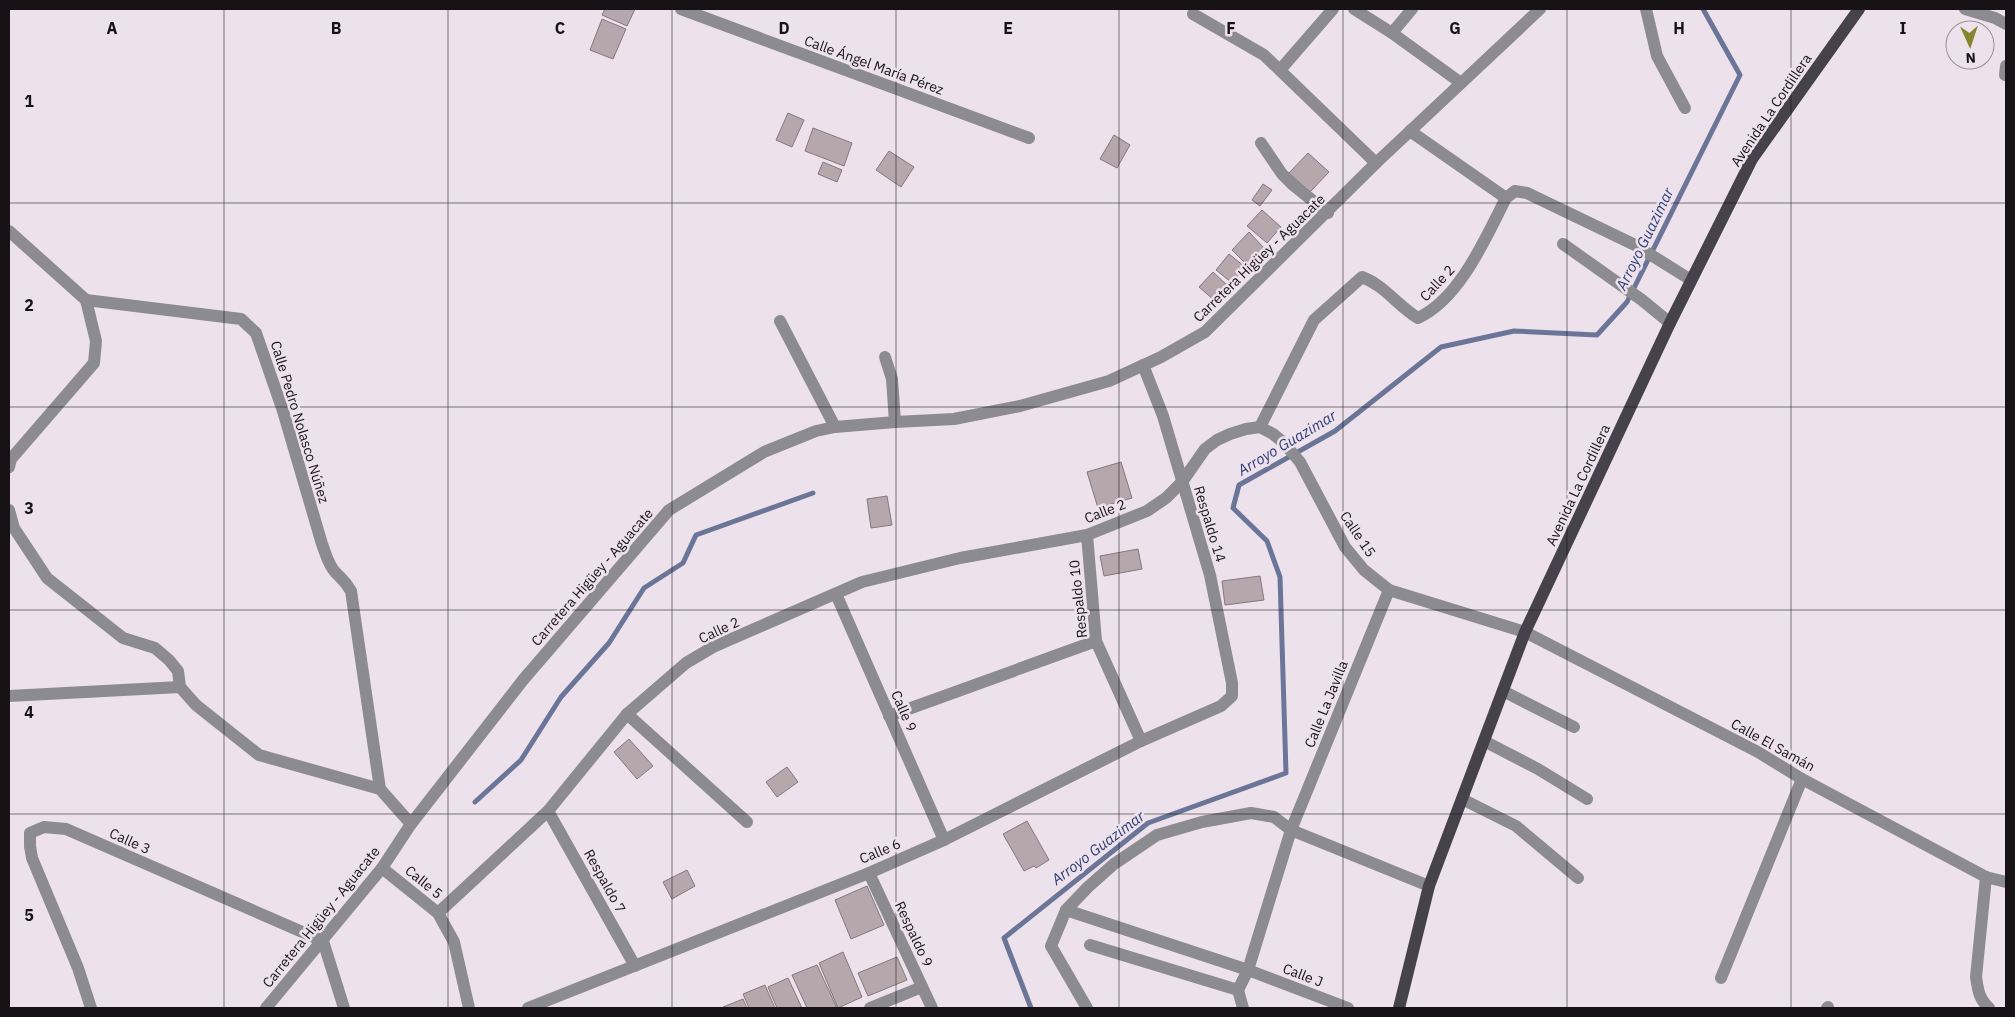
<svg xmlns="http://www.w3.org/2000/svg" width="2015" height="1017" font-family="'IBM Plex Sans',sans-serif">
  <rect width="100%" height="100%" fill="#ede2ec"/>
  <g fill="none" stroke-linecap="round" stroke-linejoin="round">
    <g stroke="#6b7598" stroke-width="5">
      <path d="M475 802 521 760 561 697 609 643 644 588 683 563 696 535 813 493"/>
      <path d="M1031 1008 1004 938 1148 823 1286 773 1280 577 1267 541 1233 508 1239 485 1335 431 1441 347 1514 331 1597 335 1627 302 1740 75 1703 9"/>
    </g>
  </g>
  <g fill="#b5a7ac" stroke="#85787c">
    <path d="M605 9H635L627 26 602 15Z"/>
    <path d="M602 19 626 29 613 59 590 50Z"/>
    <path d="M788 113 804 120 792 147 776 140Z"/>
    <path d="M813 128 852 143 844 166 805 151Z"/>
    <path d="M1114 135 1130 145 1117 168 1100 159Z"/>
    <path d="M889 151 914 167 901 187 876 170Z"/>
    <path d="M1308 153 1329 172 1310 192 1289 173Z"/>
    <path d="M823 162 842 170 837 182 818 174Z"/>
    <path d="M1263 184 1272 190 1260 206 1252 200Z"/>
    <path d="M1262 210 1281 227 1267 243 1247 226Z"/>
    <path d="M1249 232 1264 248 1247 265 1232 250Z"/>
    <path d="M1229 254 1245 267 1232 283 1216 270Z"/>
    <path d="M1213 272 1228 286 1214 300 1199 287Z"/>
    <path d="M1121 462 1132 498 1098 508 1087 472Z"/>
    <path d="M887 496 892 525 871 528 867 499Z"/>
    <path d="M1138 549 1142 569 1104 576 1100 556Z"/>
    <path d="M1260 576 1264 600 1225 605 1222 581Z"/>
    <path d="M629 739 653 766 637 779 614 752Z"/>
    <path d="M787 767 798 782 777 797 766 782Z"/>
    <path d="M1027 821 1049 860 1036 868 1034 866 1024 871 1003 834Z"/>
    <path d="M687 870 695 886 672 899 663 882Z"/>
    <path d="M867 886 884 925 851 939 835 900Z"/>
    <path d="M843 952 862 997 838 1008 819 963Z"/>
    <path d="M897 957 907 980 868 996 858 973Z"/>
    <path d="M817 965 837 1008H807L792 975Z"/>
    <path d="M788 978 802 1008H777L768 987Z"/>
    <path d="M765 985 775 1008H749L743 994Z"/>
    <path d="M743 999 747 1008H723V1007Z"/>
  </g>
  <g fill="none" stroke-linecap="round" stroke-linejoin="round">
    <g stroke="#8c8b90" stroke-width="12">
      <path d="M681 9 1029 138"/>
      <path d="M1354 9 1392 33 1461 83"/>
      <path d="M1646 9 1657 56 1685 108"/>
      <path d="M1965 9 1995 18 2006 24"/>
      <path d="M1193 14 1264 55 1376 163"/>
      <path d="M1392 33 1412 9"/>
      <path d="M1280 70 1333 9"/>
      <path d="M2005 75 2006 66"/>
      <path d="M1410 131 1506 198"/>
      <path d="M1261 143 1282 174 1292 184 1328 213"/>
      <path d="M9 231 86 300 241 319 256 333 283 411 322 544C326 554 328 565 336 573 343 580 346 582 351 591L380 789"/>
      <path d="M1563 244 1642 300 1670 323"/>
      <path d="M780 321 835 427"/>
      <path d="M885 357 892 379 895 422"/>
      <path d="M1260 427 1273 434 1284 443 1300 462 1345 547 1364 570 1389 590 1525 632 1758 752 1802 779 1986 877 2006 882"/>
      <path d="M9 467 11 459 94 363 96 341 86 300"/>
      <path d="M9 510 14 528 47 578 123 638 155 648 169 660 178 671 180 687 196 705 259 755 380 789 411 824"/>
      <path d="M1087 535 1096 641 1141 741"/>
      <path d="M836 594 944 840"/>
      <path d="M1503 691 1574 727"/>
      <path d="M9 696 180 687"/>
      <path d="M627 714 747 822"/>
      <path d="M889 716 1096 641"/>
      <path d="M1484 741 1538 769 1587 799"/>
      <path d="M1462 799 1516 826 1578 878"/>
      <path d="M548 811 635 966"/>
      <path d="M382 868 438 913 454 942 469 1008"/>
      <path d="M869 873 932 1008"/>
      <path d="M1986 877 1976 977C1978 990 1979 999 1989 1008"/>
      <path d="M1066 910 1248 970 1348 1008"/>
      <path d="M438 913 548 811 627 714 686 663 713 647 862 582 960 558 1087 535 1147 511 1166 498 1182 482 1205 449 1217 440 1230 434 1246 429 1260 427 1314 320 1362 277C1384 285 1398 306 1418 318 1460 299 1486 237 1506 198L1515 191 1527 193 1635 245 1691 280"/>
      <path d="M1090 945 1238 990 1243 1008"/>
      <path d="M1721 978 1802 779"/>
      <path d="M1238 990 1248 970 1291 830 1389 590"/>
      <path d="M91 1008 78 968 32 858 30 846V833L44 827 66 829 323 941 344 1008"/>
      <path d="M266 1008 382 868 411 824 523 680 669 510 764 452 816 431 835 427 895 422 954 419 1020 406 1109 381 1161 357 1205 332 1376 163 1540 9"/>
      <path d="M528 1008 869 873 944 840 1141 741 1221 706 1232 696V683L1210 575 1163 416 1143 365"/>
      <path d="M870 1008 922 987"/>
      <path d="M1087 1008 1051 946 1066 910 1088 887 1114 864 1157 835 1202 822 1251 813 1274 817 1291 830 1429 886"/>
      <path d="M1827 1008 1828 1007"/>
    </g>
    <path stroke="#45424b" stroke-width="12" d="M1399 1008 1429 886 1525 632 1670 323 1752 159 1859 9"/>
  </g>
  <path fill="none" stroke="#161216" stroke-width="1" stroke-opacity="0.55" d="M224 9V1008M448 9V1008M672 9V1008M896 9V1008M1119 9V1008M1343 9V1008M1567 9V1008M1791 9V1008M9 203H2006M9 407H2006M9 610H2006M9 814H2006"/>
  <g text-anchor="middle" stroke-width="5" stroke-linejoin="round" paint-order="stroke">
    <g font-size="14" fill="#161216" stroke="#ede2ec">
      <text transform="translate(874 65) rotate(20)" y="5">Calle Ángel María Pérez</text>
      <text transform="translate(1771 110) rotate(-56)" y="5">Avenida La Cordillera</text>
      <text transform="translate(1259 258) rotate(-44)" y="5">Carretera Higüey - Aguacate</text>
      <text transform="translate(1437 283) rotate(-47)" y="5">Calle 2</text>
      <text transform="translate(300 422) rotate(73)" y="5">Calle Pedro Nolasco Núñez</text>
      <text transform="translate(1578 485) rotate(-65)" y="5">Avenida La Cordillera</text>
      <text transform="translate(1105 511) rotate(-21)" y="5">Calle 2</text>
      <text transform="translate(1210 524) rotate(73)" y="5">Respaldo 14</text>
      <text transform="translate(1358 534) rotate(56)" y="5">Calle 15</text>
      <text transform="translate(592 577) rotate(-49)" y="5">Carretera Higüey - Aguacate</text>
      <text transform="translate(1078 599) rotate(-96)" y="5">Respaldo 10</text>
      <text transform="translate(719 630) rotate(-25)" y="5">Calle 2</text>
      <text transform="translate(1326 704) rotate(-68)" y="5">Calle La Javilla</text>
      <text transform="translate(904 711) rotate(66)" y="5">Calle 9</text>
      <text transform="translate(1773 745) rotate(29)" y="5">Calle El Samán</text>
      <text transform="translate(130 841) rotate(24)" y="5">Calle 3</text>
      <text transform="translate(880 851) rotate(-23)" y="5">Calle 6</text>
      <text transform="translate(605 881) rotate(61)" y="5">Respaldo 7</text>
      <text transform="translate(424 882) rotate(39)" y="5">Calle 5</text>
      <text transform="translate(321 917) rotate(-51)" y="5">Carretera Higüey - Aguacate</text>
      <text transform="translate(914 934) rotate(65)" y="5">Respaldo 9</text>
      <text transform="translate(1303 975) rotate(21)" y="5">Calle J</text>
    </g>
    <g font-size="15" font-style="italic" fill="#2b3b76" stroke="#ede2ec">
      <text transform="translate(1645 239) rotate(-64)" y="5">Arroyo Guazimar</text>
      <text transform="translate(1287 443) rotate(-31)" y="5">Arroyo Guazimar</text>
      <text transform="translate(1098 848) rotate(-37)" y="5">Arroyo Guazimar</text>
    </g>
  </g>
  <g font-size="16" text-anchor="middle" font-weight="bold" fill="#161216" stroke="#ede2ec" stroke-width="5" stroke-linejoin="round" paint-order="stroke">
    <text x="112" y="34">A</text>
    <text x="336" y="34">B</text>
    <text x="560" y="34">C</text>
    <text x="784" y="34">D</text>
    <text x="1008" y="34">E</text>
    <text x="1231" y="34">F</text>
    <text x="1455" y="34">G</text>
    <text x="1679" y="34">H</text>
    <text x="1903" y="34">I</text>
    <text x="29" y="107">1</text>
    <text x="29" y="311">2</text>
    <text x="29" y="514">3</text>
    <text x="29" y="718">4</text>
    <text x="29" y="921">5</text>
  </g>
  <rect width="2015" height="1017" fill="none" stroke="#161216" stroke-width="20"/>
  <g transform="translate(1970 45) rotate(177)"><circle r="24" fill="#ede2ec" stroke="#978f96"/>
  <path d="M0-4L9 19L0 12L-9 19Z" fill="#86852e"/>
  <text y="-8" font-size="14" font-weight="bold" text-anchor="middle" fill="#161216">N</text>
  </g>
</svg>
